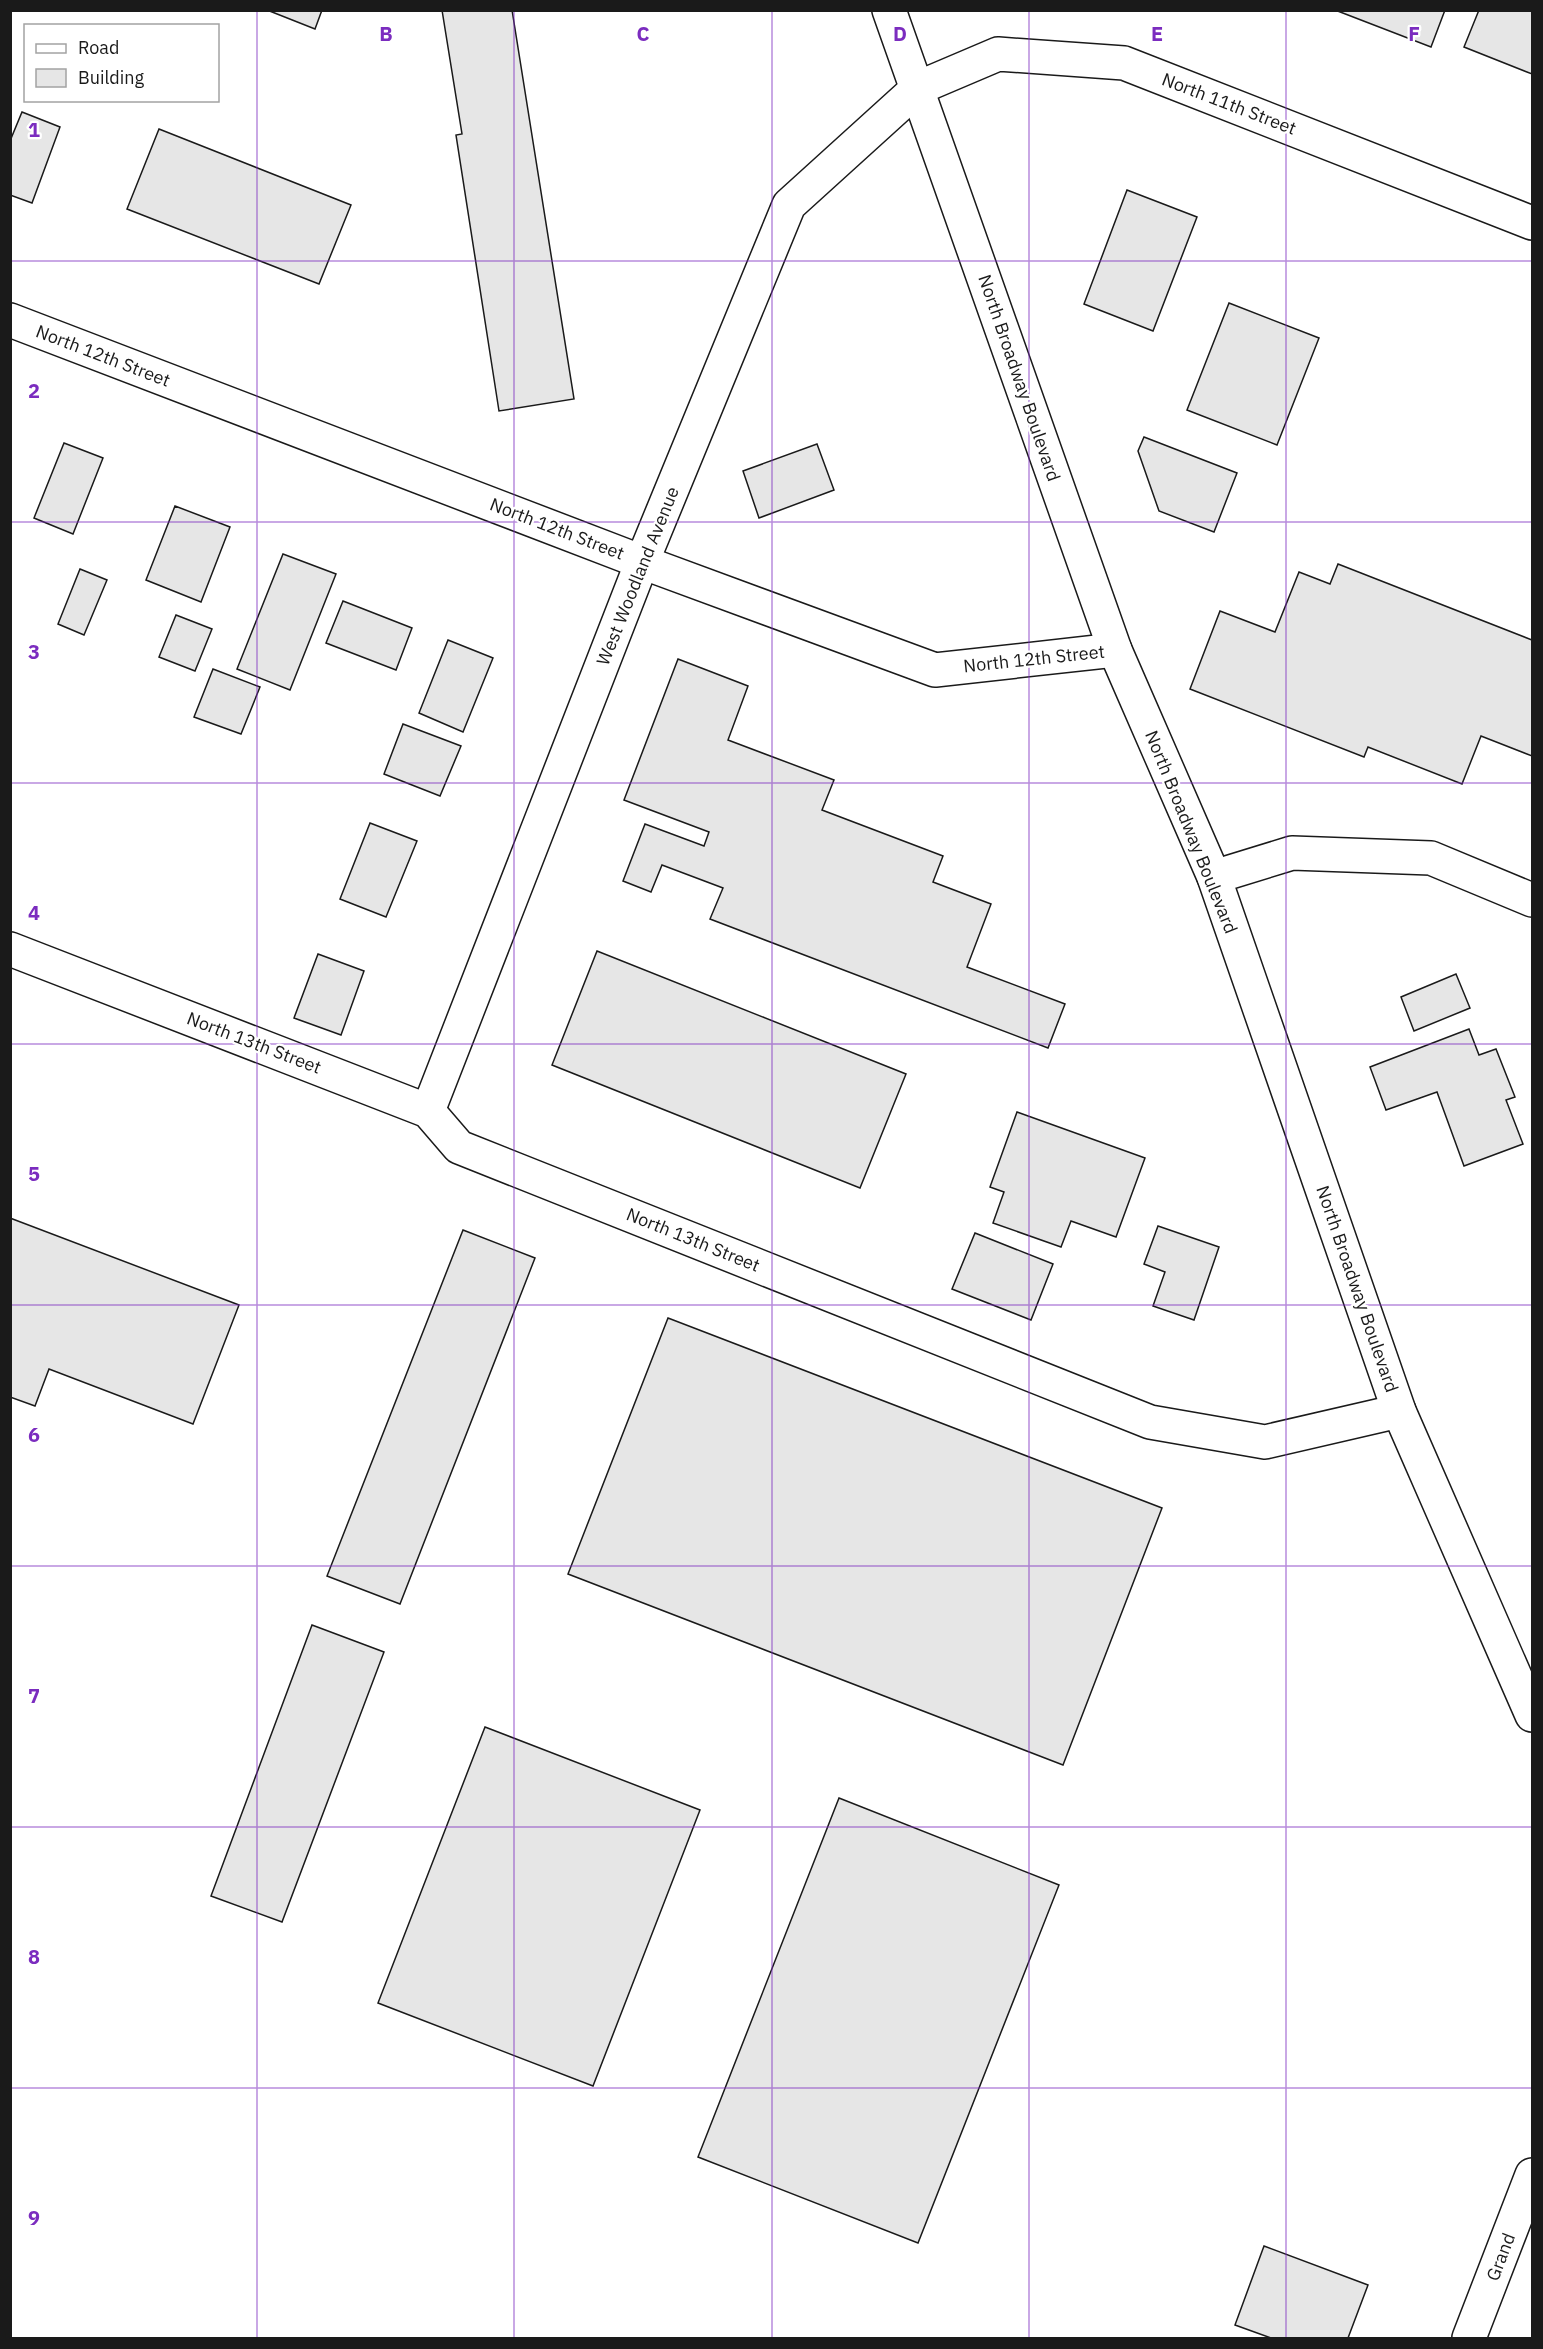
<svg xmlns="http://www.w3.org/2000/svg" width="1543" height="2349" font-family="'IBM Plex Sans',sans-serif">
  <rect width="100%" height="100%" fill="#fff"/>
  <g fill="#e6e6e6" stroke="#1a1a1a" stroke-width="1.5">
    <path d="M267 10H322L315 29Z"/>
    <path d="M442 10H512L574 399 499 411 456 135 462 134Z"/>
    <path d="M1335 10H1445L1431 47Z"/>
    <path d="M1479 10H1532V74L1464 47Z"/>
    <path d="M22 112 60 127 32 203 10 195V141Z"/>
    <path d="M159 129 351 205 319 284 127 209Z"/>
    <path d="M1127 190 1197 217 1153 331 1084 304Z"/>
    <path d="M1229 303 1319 338 1277 445 1187 410Z"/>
    <path d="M1144 437 1237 473 1214 532 1159 511 1138 451Z"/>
    <path d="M64 443 103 458 73 534 34 518Z"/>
    <path d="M817 444 834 490 759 518 743 471Z"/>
    <path d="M175 506 230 527 201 602 146 580Z"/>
    <path d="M283 554 336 574 290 690 237 669Z"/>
    <path d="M1338 564 1532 640V756L1481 736 1462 784 1368 747 1364 757 1190 689 1220 611 1275 632 1299 572 1330 584Z"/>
    <path d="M80 569 107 580 84 635 58 624Z"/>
    <path d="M343 601 412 628 396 670 326 643Z"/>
    <path d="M176 615 212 629 195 671 159 657Z"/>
    <path d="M448 640 493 658 463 732 419 713Z"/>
    <path d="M678 659 748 686 728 740 834 780 822 810 943 856 933 882 991 904 967 967 1065 1004 1048 1048 710 919 723 888 662 865 651 892 623 881 645 824 704 846 709 832 624 800Z"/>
    <path d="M213 669 260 687 241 734 194 717Z"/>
    <path d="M403 724 461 746 440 796 384 774Z"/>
    <path d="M370 823 417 841 386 917 340 899Z"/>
    <path d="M597 951 906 1074 860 1188 552 1065Z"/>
    <path d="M318 954 364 971 341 1035 294 1018Z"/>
    <path d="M1456 974 1470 1008 1414 1031 1401 997Z"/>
    <path d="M1469 1029 1479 1055 1496 1049 1515 1097 1506 1100 1523 1144 1464 1166 1437 1092 1386 1110 1370 1067Z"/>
    <path d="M1017 1112 1145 1158 1116 1237 1071 1221 1061 1247 993 1223 1004 1192 990 1187Z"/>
    <path d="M10 1218 239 1305 193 1424 49 1369 35 1406 10 1397Z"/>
    <path d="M1158 1226 1219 1247 1194 1320 1153 1306 1165 1272 1144 1264Z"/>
    <path d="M463 1230 535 1258 400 1604 327 1576Z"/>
    <path d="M975 1233 1053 1264 1031 1320 952 1289Z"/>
    <path d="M668 1318 1162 1508 1063 1765 568 1574Z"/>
    <path d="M312 1625 384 1652 282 1922 211 1896Z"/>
    <path d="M485 1727 700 1810 593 2086 378 2003Z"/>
    <path d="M839 1798 1059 1885 918 2243 698 2157Z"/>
    <path d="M1264 2246 1368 2285 1348 2338H1271L1235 2325Z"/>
  </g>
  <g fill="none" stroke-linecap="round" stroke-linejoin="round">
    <g stroke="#1a1a1a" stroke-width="36">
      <g id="minor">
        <path d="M10 320 642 562 935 670 1115 650"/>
        <path d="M1214 877 1292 853 1431 858 1532 900"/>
        <path d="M10 949 428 1111 459 1147 1150 1422 1265 1442 1399 1411"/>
        <path d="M428 1111 642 562 789 205 918 88 998 54 1124 63 1532 223"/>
        <path d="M1469 2338 1532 2175"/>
      </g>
    </g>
    <g stroke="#1a1a1a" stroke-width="36">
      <path id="secondary" d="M889 10 1115 650 1214 877 1399 1411 1532 1715"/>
    </g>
    <use href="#minor" stroke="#fff" stroke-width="33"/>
    <use href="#secondary" stroke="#fff" stroke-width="33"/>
  </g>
  <path fill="none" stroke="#7b2cbf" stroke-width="1.5" stroke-opacity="0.55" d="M257 10V2338M514 10V2338M772 10V2338M1029 10V2338M1286 10V2338M10 261H1532M10 522H1532M10 783H1532M10 1044H1532M10 1305H1532M10 1566H1532M10 1827H1532M10 2088H1532"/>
  <g text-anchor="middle" stroke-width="4.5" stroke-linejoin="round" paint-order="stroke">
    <g font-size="18" fill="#1a1a1a" stroke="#fff">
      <text transform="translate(1229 104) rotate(21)" y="6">North 11th Street</text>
      <text transform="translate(103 356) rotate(21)" y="6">North 12th Street</text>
      <text transform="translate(1019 378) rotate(71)" y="6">North Broadway Boulevard</text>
      <text transform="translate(557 529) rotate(21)" y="6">North 12th Street</text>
      <text transform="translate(638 576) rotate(-68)" y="6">West Woodland Avenue</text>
      <text transform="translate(1034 659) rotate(-6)" y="6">North 12th Street</text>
      <text transform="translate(1191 832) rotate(68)" y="6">North Broadway Boulevard</text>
      <text transform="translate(254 1043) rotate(21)" y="6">North 13th Street</text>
      <text transform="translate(693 1240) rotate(22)" y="6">North 13th Street</text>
      <text transform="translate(1357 1289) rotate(71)" y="6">North Broadway Boulevard</text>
      <text transform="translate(1501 2257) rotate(-69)" y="6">Grand</text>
    </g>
  </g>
  <g font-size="20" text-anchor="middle" font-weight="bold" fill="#7b2cbf" stroke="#fff" stroke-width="4.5" stroke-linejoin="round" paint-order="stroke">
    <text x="386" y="41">B</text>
    <text x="643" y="41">C</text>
    <text x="900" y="41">D</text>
    <text x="1157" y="41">E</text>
    <text x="1414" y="41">F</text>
    <text x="34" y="137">1</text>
    <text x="34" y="398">2</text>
    <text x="34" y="659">3</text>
    <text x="34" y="920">4</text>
    <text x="34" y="1181">5</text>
    <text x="34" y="1442">6</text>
    <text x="34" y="1703">7</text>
    <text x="34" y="1964">8</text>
    <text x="34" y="2225">9</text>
  </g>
  <rect width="1543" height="2349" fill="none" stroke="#1a1a1a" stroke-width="24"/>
  <rect x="24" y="24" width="195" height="78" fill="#ffffff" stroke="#a3a3a3" stroke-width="1.5"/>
  <rect x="36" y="44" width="30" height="9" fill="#ffffff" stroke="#a3a3a3" stroke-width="1.5"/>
  <text x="78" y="54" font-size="18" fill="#1a1a1a">Road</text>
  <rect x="36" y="69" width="30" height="18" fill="#e6e6e6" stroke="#a3a3a3" stroke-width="1.5"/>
  <text x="78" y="84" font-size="18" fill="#1a1a1a">Building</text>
</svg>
